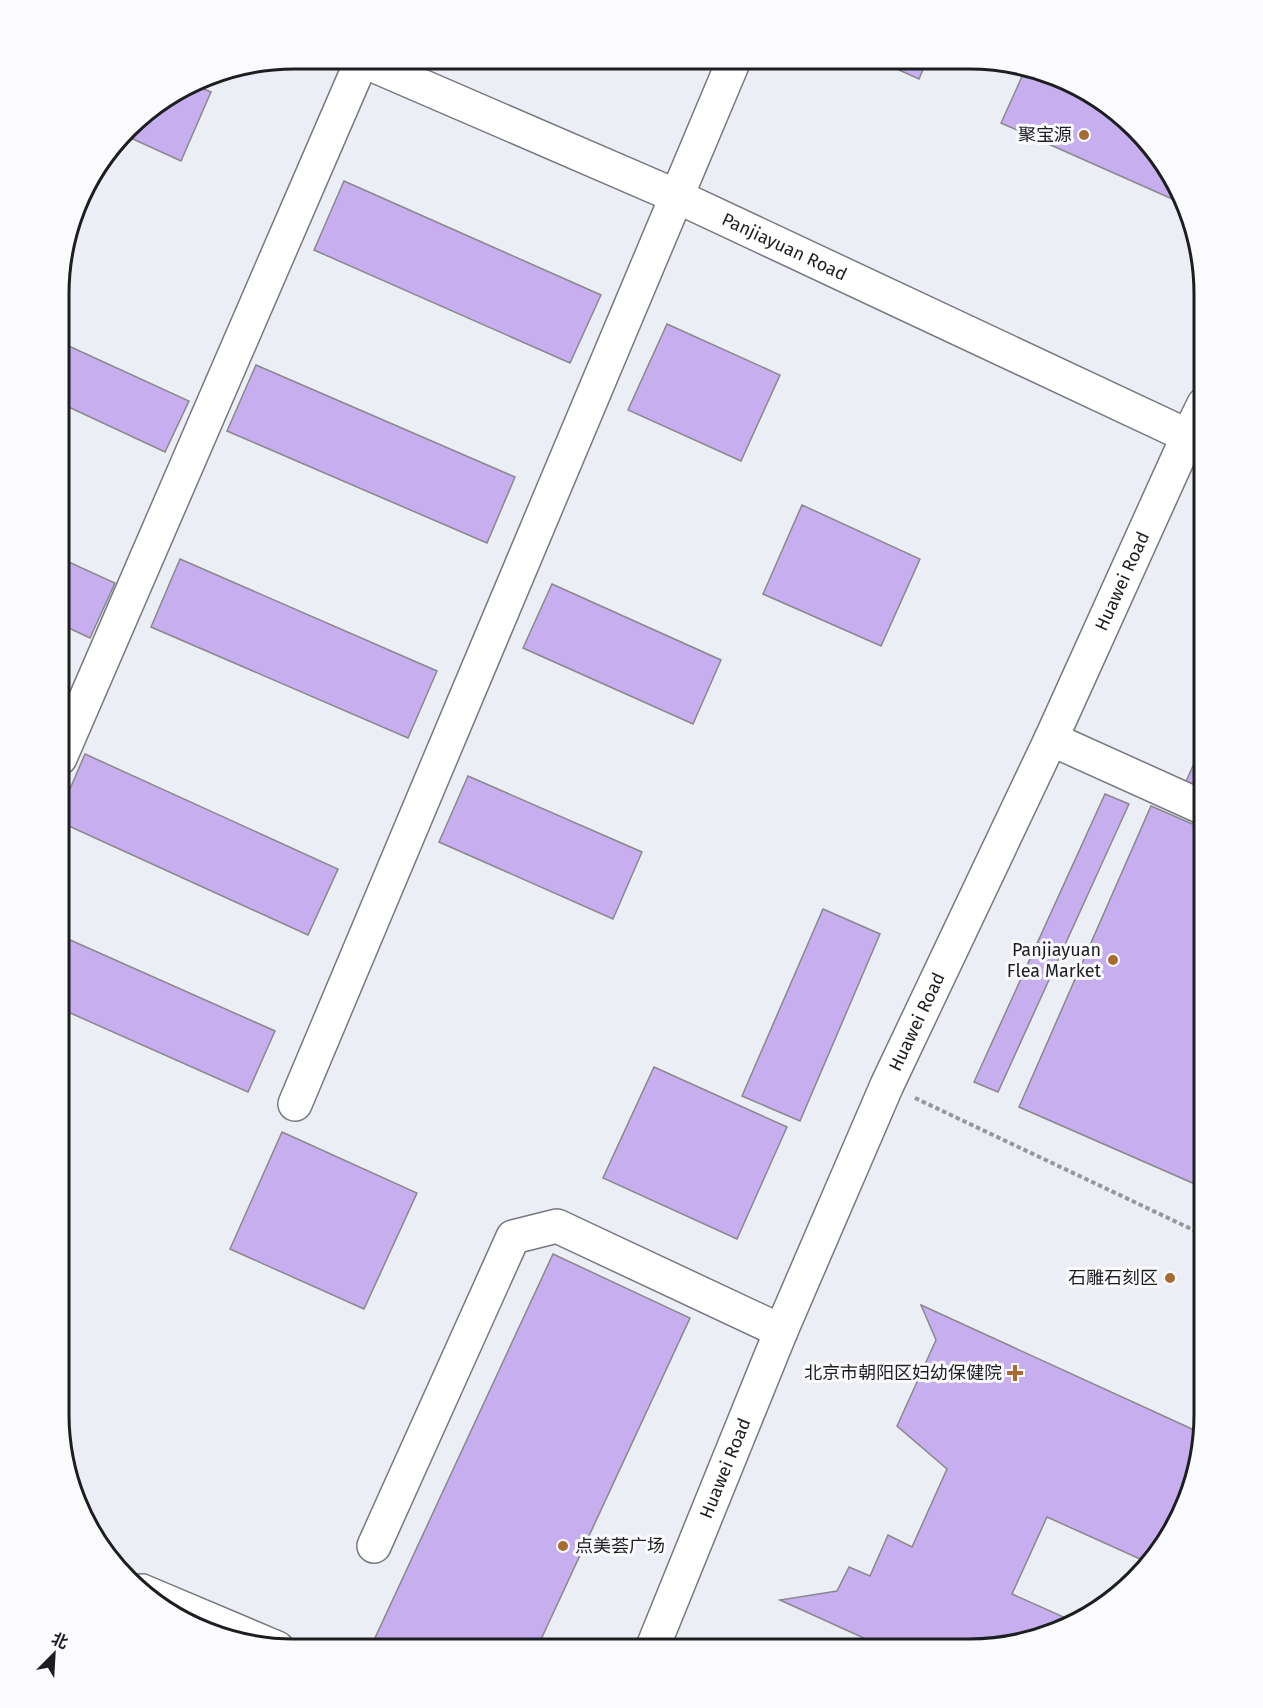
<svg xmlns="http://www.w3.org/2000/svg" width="1263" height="1708" font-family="'Fira Sans','Noto Sans SC',sans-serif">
  <rect width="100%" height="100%" fill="#eceef5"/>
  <g fill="#c7aeef" stroke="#8a878e" stroke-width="1.5">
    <path d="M591 59H611L608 67Z"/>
    <path d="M877 60H927L919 79Z"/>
    <path d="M1025 70 1100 98 1146 139 1180 190 1182 197 1179 202 1001 123Z"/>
    <path d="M194 85 211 92 181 161 124 135 139 117Z"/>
    <path d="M344 181 601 295 570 363 314 250Z"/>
    <path d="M667 324 780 375 741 461 628 410Z"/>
    <path d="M60 342 189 401 165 452 60 403Z"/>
    <path d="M256 365 515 477 487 543 227 431Z"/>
    <path d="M802 505 920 559 881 646 763 594Z"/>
    <path d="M60 558 115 583 90 638 60 624Z"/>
    <path d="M180 559 437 671 408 738 151 627Z"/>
    <path d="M552 584 721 660 693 724 523 648Z"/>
    <path d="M1204 741V795L1184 786Z"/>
    <path d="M85 754 338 869 308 935 60 822V812Z"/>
    <path d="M468 776 642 852 613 919 439 842Z"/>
    <path d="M1105 794 1129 804 998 1092 974 1082Z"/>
    <path d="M1151 806 1204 829V1188L1019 1107Z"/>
    <path d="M823 909 880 934 800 1121 742 1096Z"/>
    <path d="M59 935 275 1031 248 1092 59 1008Z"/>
    <path d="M654 1067 787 1127 737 1239 603 1178Z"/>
    <path d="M282 1132 417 1193 364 1309 230 1249Z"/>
    <path d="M553 1254 690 1318 537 1648H397L375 1638Z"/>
    <path d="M921 1305 1203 1434 1192 1490 1165 1545 1149 1563 1047 1517 1012 1594 1077 1623 1073 1625 969 1649H888L780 1600 837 1591 849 1567 870 1576 888 1535 912 1547 947 1469 897 1426 936 1340Z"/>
  </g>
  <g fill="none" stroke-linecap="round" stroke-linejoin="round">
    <g stroke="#77797f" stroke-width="36">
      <g id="minor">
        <path id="s1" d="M359 59 676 196 1188 436 1204 440"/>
        <path d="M1051 739 1204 808"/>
        <path d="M60 758 362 60"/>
        <path d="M295 1104 734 60"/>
        <path d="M374 1546 513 1237 557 1226 781 1331"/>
        <path d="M142 1591 277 1648"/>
        <path id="s2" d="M652 1649 781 1331 887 1085 1051 739 1188 436 1204 404"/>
      </g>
    </g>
    <path stroke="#96979c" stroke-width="4" stroke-dasharray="4.5 3" stroke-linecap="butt" d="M915 1098 1204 1235"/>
    <use href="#minor" stroke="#fff" stroke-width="33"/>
  </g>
  <g fill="#a76b2d" stroke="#fbfbfe" stroke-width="2">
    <circle cx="1084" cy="135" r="6"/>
    <circle cx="1113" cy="960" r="6"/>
    <circle cx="1170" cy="1278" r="6"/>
    <path d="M1012 1364h6v6h6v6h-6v6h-6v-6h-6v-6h6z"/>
    <circle cx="563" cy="1546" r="6"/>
  </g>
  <g text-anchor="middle" stroke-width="6" stroke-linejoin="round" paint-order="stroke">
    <g font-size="18" fill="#1d1e20" stroke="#fbfbfe" text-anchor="end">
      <text x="1072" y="141">聚宝源</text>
      <text x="1101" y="956">Panjiayuan<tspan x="1101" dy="21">Flea Market</tspan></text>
      <text x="1158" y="1284">石雕石刻区</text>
      <text x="1002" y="1379">北京市朝阳区妇幼保健院</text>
      <text x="575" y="1552" text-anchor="start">点美荟广场</text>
    </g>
    <g font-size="18" fill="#1d1e20" stroke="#fbfbfe">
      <text dy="6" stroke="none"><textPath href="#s1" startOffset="465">Panjiayuan Road</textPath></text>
      <text dy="6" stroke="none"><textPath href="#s2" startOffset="1167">Huawei Road</textPath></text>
      <text dy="6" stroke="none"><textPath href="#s2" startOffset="681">Huawei Road</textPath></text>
      <text dy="6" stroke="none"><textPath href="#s2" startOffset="195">Huawei Road</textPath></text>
    </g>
  </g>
  <path d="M0 0H1263V1708H0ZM294 69H969A225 225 0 0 1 1194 294V1414A225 225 0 0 1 969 1639H294A225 225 0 0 1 69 1414V294A225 225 0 0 1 294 69Z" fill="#fbfbfe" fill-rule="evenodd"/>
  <path fill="none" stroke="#1d1e20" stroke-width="3" d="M294 69H969A225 225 0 0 1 1194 294V1414A225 225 0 0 1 969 1639H294A225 225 0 0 1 69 1414V294A225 225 0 0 1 294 69Z"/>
  <g transform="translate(54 1654) rotate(24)" stroke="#fbfbfe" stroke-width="4.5" paint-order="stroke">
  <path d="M0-4.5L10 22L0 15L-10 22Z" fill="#1d1e20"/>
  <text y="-9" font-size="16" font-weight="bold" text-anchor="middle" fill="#1d1e20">北</text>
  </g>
</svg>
